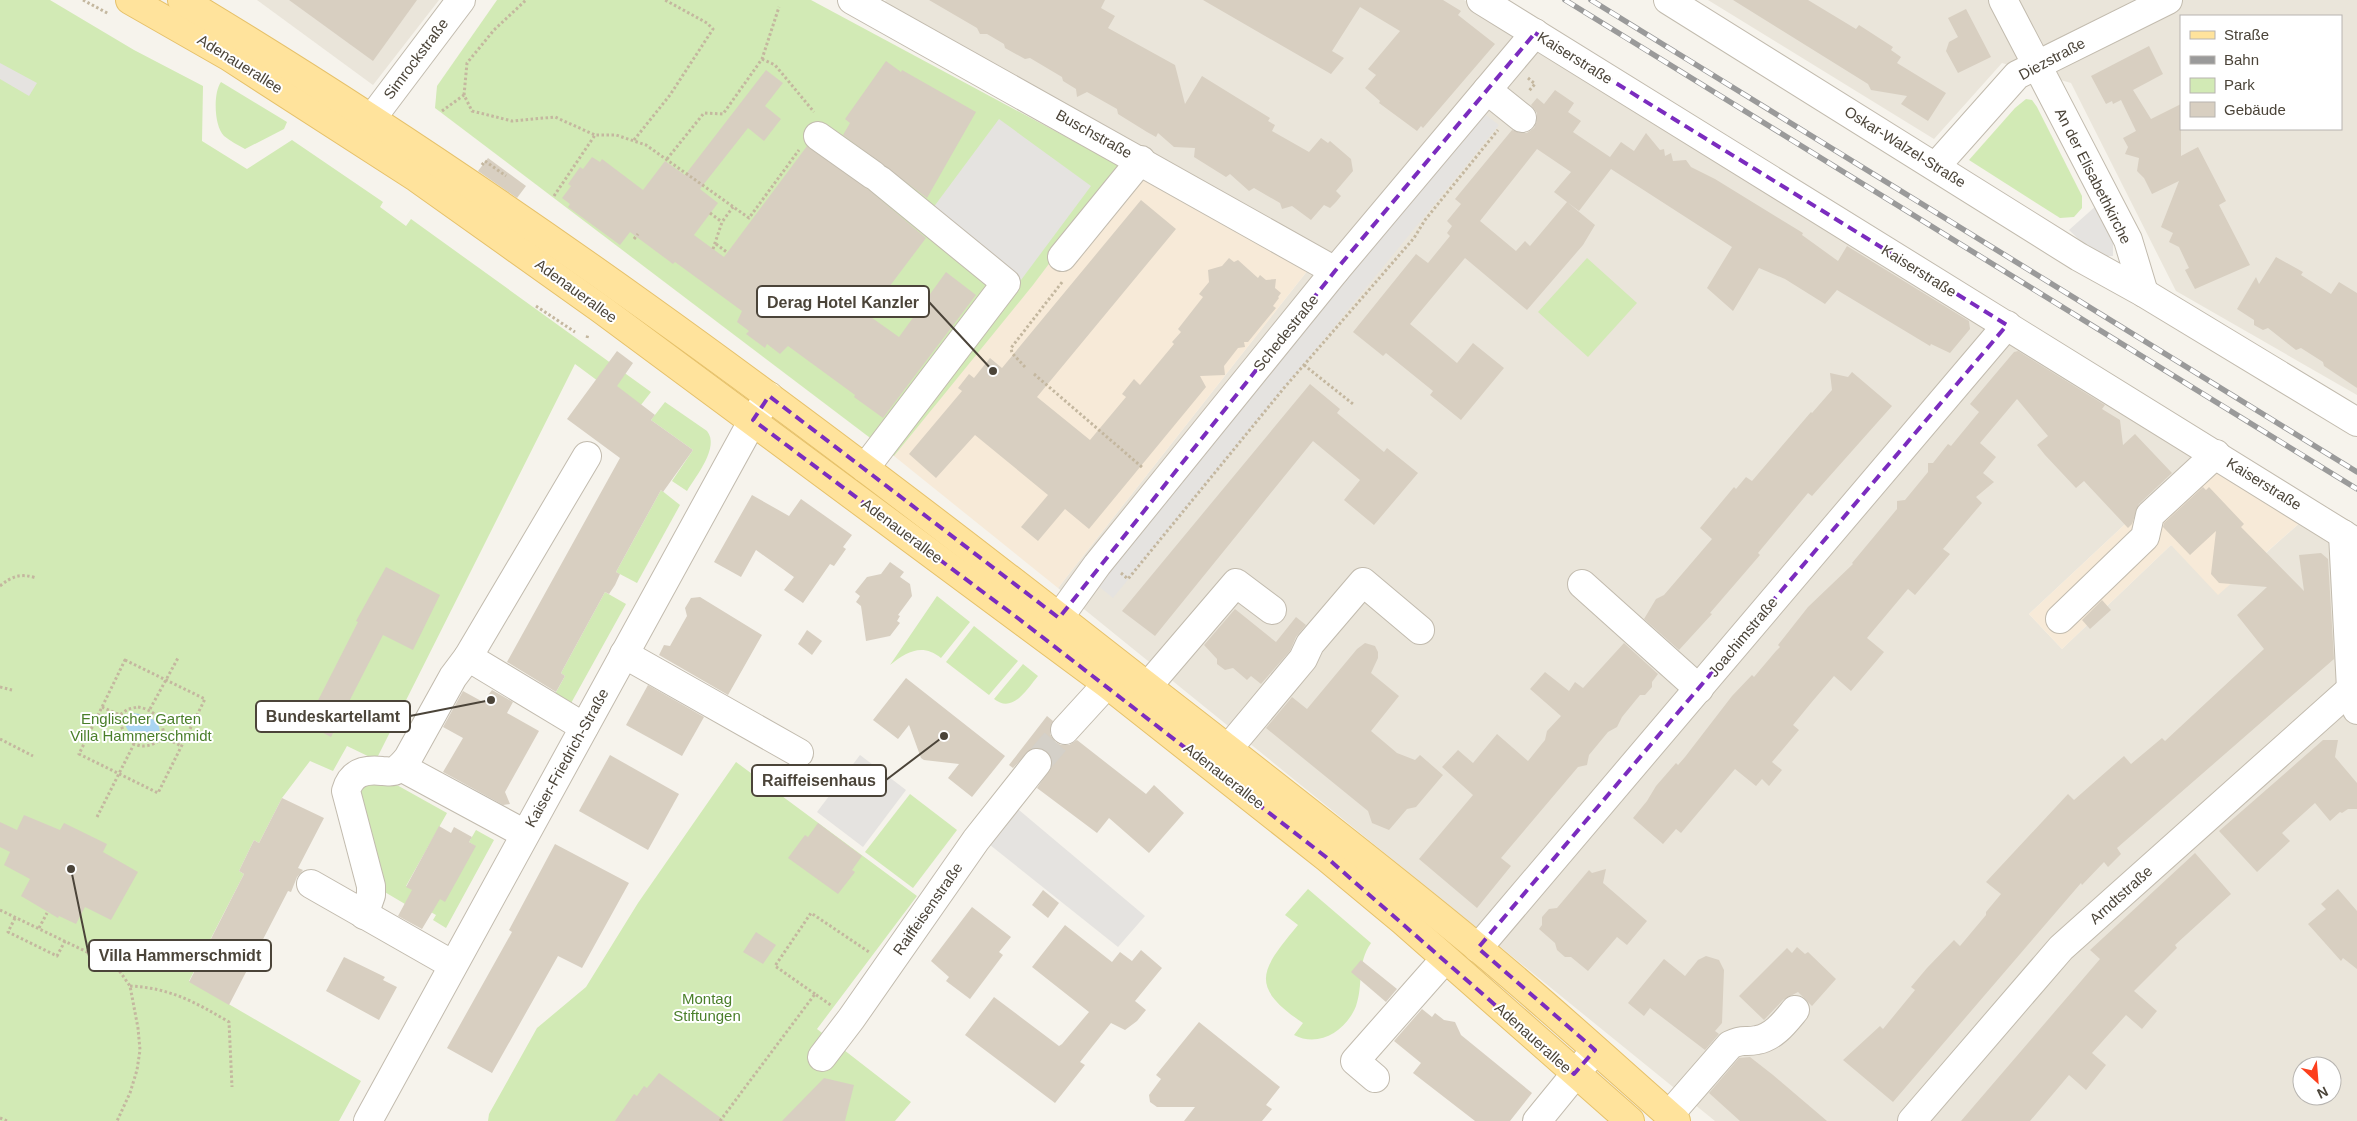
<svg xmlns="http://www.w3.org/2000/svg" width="2357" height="1121" font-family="Arial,sans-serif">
  <rect width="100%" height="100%" fill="#f6f3ec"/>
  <g fill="#eae5da" fill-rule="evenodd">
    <path d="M257 0H439L373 85Z"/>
    <path d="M886 0H1464L2199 455 2029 614 2062 649 2171 545 2236 580 2304 519 2357 553V1121H1715L1058 588 1308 270 1122 167 1128 159 875 19ZM2302 1066H2332V1096H2302Z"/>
    <path d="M1708 0H2357V395L2176 291 2071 83 2002 63 1934 139ZM2181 16H2341V129H2181Z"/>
  </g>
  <g fill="#f7ead8">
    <path d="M1122 167 1308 270 1058 588 894 456Z"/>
    <path d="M2199 455 2304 519 2218 595 2171 545 2062 649 2029 614Z"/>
  </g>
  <g fill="#d2eab5">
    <path d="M0 0H50L134 50 203 86 202 141 247 169 292 140 383 202 380 207 406 226 411 219 651 392 637 410 575 364 376 760 347 746 333 771 310 761 282 798 259 843 254 840 239 871 244 874 189 981 361 1081 339 1121H0Z"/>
    <path d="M497 0H811L1122 167 1033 285 894 456 435 108 437 86Z"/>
    <path d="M221 82 287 122 284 129 245 149C238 145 230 141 224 136 214 126 213 93 221 82Z"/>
    <path d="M2026 99 2032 100 2037 107 2082 196V208L2074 217 2060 218 1969 160 2015 108Z"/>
    <path d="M1587 258 1637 303 1588 357 1538 312Z"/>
    <path d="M665 402 707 431C720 447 696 476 687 491L672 481 693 450 651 420Z"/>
    <path d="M661 490 680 505 637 583 616 572Z"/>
    <path d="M605 592 626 604 570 705 554 696 565 676 561 673Z"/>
    <path d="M937 596 970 622 941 658C923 643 907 651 890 665Z"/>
    <path d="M974 626 1018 661 989 695 946 662Z"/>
    <path d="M1023 664 1038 676C1027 689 1013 714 994 699Z"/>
    <path d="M736 762 917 896 817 1029 911 1102 895 1121H488L489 1114 537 1028 586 987 638 903Z"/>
    <path d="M367 781 395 784 447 813 406 886 429 899 475 846 469 842 476 830 494 840 446 928 433 920 436 915 408 899 405 904 383 891 358 790Z"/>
    <path d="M910 794 957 830 913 888 865 852Z"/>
    <path d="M1308 889 1371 943C1356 965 1364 983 1356 1006 1346 1031 1319 1048 1294 1035L1303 1023C1248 986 1261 970 1298 925L1285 915Z"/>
  </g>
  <g fill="#e5e3e0">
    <path d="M0 63 37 83 29 96 0 79Z"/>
    <path d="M1483 113 1499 125 1113 598 1097 585Z"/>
    <path d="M999 119 1091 186 1021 280 930 212Z"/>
    <path d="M2097 205 2113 239V256H2096L2069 230Z"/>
    <path d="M860 755 906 790 863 847 817 812Z"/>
    <path d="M1013 805 1145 916 1118 947 985 841Z"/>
  </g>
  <path fill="#a9d4f2" d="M133 713C146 715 163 719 159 736 144 743 124 736 124 718Z"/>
  <g fill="#d8cfc1" fill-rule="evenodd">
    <path d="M289 0H417L373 61Z"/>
    <path d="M929 0H1105L1101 8 1115 16 1108 28 1175 65 1185 104 1202 76 1270 118 1268 121 1275 125 1272 131 1309 152 1321 138 1328 143 1330 141 1351 159 1353 171 1336 191 1341 196 1336 202 1330 208 1324 205 1311 220 1292 206 1282 209 1280 203 1254 188 1249 191 1230 174 1226 177 1194 157 1195 148 1174 147 1158 133 1156 137 1147 132 1118 114 1117 109 1087 92 1077 97 1076 89 1063 81 1062 77 1030 58 1025 59 1005 48 1004 44 987 34H980L977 28Z"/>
    <path d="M1203 0H1443L1461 11 1458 15 1495 44 1423 128 1421 126 1417 131 1379 103 1380 101 1365 88 1376 75 1368 69 1400 31 1360 7 1332 51 1344 58 1331 74Z"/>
    <path d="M1733 0H1808L1856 29 1859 25 1893 47 1891 50 1901 57 1897 63 1946 93 1928 121 1901 104 1907 96 1871 90 1868 84Z"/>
    <path d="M1966 9 1991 57 1958 73 1946 51 1949 42 1958 37 1948 18Z"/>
    <path d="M2149 46 2163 74 2133 90 2151 119 2181 104V156L2198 147 2226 201 2219 205 2250 265 2195 289 2185 270 2189 268 2179 247 2169 242 2173 233 2161 227 2179 181 2152 194 2144 178 2137 171 2139 158 2125 154 2128 147 2123 138 2136 131 2121 100 2113 104 2112 101 2106 104 2091 76Z"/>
    <path d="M886 61 901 72 902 70 976 112 927 198 843 135 850 123 845 119Z"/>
    <path d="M766 70 783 83 765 106 781 119 764 141 748 128 700 189 718 203 694 235 724 257 807 146 868 189 926 238 868 315 899 337 946 272 976 295 883 418 854 397 855 395 788 346 780 354 767 344 765 348 746 334 749 331 737 322 742 311 675 262 673 264 630 232 620 245 568 207 570 204 562 198 571 186 568 184 580 167 583 169 592 157 600 162 602 159 643 190 665 161 685 175Z"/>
    <path d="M1555 90 1574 103 1568 112 1581 121 1573 132 1610 157 1621 142 1634 151 1646 133 1660 150 1664 149 1665 156 1671 153 1673 161 1686 160 1691 167 1715 179 1803 233 1802 235 1838 261 1847 246 1969 321 1970 329 1950 353 1931 344 1930 346 1837 290 1825 304 1785 279 1759 268 1733 311 1707 288 1732 247 1611 169 1579 211 1567 202 1595 225 1583 245 1527 310 1465 258 1410 324 1457 363 1473 343 1504 368 1461 420 1430 395 1433 391 1386 353 1383 356 1353 332 1416 254 1428 263 1450 236 1447 233 1452 226 1447 221 1461 204 1455 199 1512 130 1520 133H1527L1534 128 1537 121V113L1531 105 1537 98 1544 104ZM1537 149 1571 172 1554 192 1567 202 1530 246 1525 241 1516 251 1480 221Z"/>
    <path d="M488 158 526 186 517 198 478 171Z"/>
    <path d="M1141 200 1176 229 1037 397 1090 440 1126 397 1122 394 1134 379 1140 385 1174 344 1172 342 1181 332 1178 329 1203 297 1199 294 1209 282 1208 270 1222 266 1229 258 1234 262 1238 260 1258 278 1260 275 1266 280 1276 279 1275 288 1281 293 1278 297 1279 298 1273 306 1276 308 1248 342H1244L1245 347 1238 348 1224 366 1225 375 1200 376 1206 387 1089 529 1065 509 1038 541 1021 527 1048 495 975 435 936 478 909 454 962 391 958 388 969 374 974 378 990 358 1002 368Z"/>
    <path d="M2276 257 2303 272 2301 275 2331 294 2339 282 2357 293V388L2324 366 2323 362 2301 348 2296 350 2268 328 2263 330 2254 325V320L2237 309 2256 277 2259 284Z"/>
    <path d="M617 351 633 363 617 386 655 415 651 420 693 450 663 492 661 490 616 572 620 574 615 585 609 594 605 592 561 673 565 676 556 692 507 662 620 458 567 419Z"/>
    <path d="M2018 351 2105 405 2102 409 2120 420 2123 445 2135 434 2172 473 2139 504 2132 524 2128 528 2084 481 2076 488 2045 455 2037 445 2048 436 2017 399 1980 443 1996 457 1983 473 1994 482 1976 497 1982 503 1943 549 1950 554 1915 595 1908 589 1867 638 1884 652 1851 691 1834 676 1811 703 1793 725 1799 730 1772 762 1782 770 1769 786 1762 779 1756 786 1735 769 1681 833 1676 829 1663 844 1633 818 1647 801 1656 786 1676 763 1678 765 1685 757 1732 696 1752 675 1754 677 1776 651 1780 647 1778 645 1808 607 1853 564 1852 563 1897 509V501L1905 500 1928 472V463H1933L1948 444 1951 446 1979 412 1970 404 2014 352Z"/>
    <path d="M1852 372 1892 406 1812 496 1808 493 1758 553 1760 555 1710 613 1712 614 1679 650 1644 619 1656 599 1664 595 1712 539 1700 528 1734 487 1736 489 1746 477 1752 481 1811 412 1812 413 1832 390 1830 373 1848 377Z"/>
    <path d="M1310 384 1340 409 1337 413 1384 452 1387 448 1418 473 1374 525 1344 500 1360 480 1313 441 1155 636 1122 611Z"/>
    <path d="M2203 487 2206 490 2209 487 2244 524 2241 527 2304 591 2299 555 2321 553 2328 559 2334 659 2117 848 2121 854 2108 867 2104 862 2082 885 2081 883 1893 1102 1843 1060 1880 1026 1883 1029 1915 990 1911 987 1927 968 1954 940 1960 946 1986 915V912L2001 894 1986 882 2068 794 2074 800 2124 756 2131 764 2162 738 2165 741 2264 649 2237 615 2267 587 2219 583 2211 574 2216 531 2190 555 2163 527 2164 523Z"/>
    <path d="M752 495 789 516 801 499 852 535 843 547 846 549 834 566 830 564 803 603 784 590 794 577 756 550 741 577 714 562Z"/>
    <path d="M890 562 904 572 900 577 910 584 912 596 898 615 900 616 897 621 900 623 890 636 866 641 861 606 856 602 860 596 855 592 867 577 881 574Z"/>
    <path d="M386 567 440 595 413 650 383 635 331 737 306 724 358 622 356 621Z"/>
    <path d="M700 597 762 635 728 695 659 655 664 645 670 646 687 616 685 608 691 598Z"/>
    <path d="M2102 600 2111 610 2090 629 2082 620Z"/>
    <path d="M1235 609 1276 642 1296 617 1306 625 1296 637 1290 651 1261 684 1251 676 1247 680 1233 668 1225 670 1217 664V659L1204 645Z"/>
    <path d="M807 630 822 641 812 655 798 644Z"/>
    <path d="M1365 643 1375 646 1378 652V658L1371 673 1399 696 1371 731 1397 753 1415 760 1420 755 1443 775 1416 807 1407 809 1389 830 1372 823 1368 811 1266 728 1292 697 1307 709 1357 649Z"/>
    <path d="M1624 643 1658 674 1652 682V687L1645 695H1640L1622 717 1617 727 1608 732 1589 755 1587 765 1578 767 1501 858 1511 866 1477 908 1419 859 1473 795 1442 767 1458 750 1473 763 1497 734 1528 761 1545 740 1547 731 1561 716 1530 689 1545 672 1569 691 1575 682 1583 688Z"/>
    <path d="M906 678 1005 756 972 797 948 778 959 764 924 760 921 758 909 725 898 739 873 720Z"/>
    <path d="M648 685 704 717 682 756 626 725Z"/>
    <path d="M492 690 513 702 507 713 539 731 505 792 510 804 503 805 443 772 463 738 443 727 463 691 483 702Z"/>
    <path d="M1047 716 1053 721 1050 734 1055 742 1061 745H1069L1077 740 1146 794 1154 785 1184 813 1149 853 1109 818 1097 833 1037 788 1052 766V758L1046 750 1040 748H1032L1013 768 1009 765Z"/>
    <path d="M2323 740H2338L2335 757 2357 783V809H2348L2342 813 2340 812 2330 821 2315 803 2282 833 2290 841 2257 872 2219 831Z"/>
    <path d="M610 755 679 794 648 850 579 811Z"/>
    <path d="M282 798 324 818 298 868 303 870 297 877 291 892 288 891 229 1005 189 982 244 874 239 871 254 840 259 843Z"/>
    <path d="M24 815 60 830 64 823 107 844 103 852 138 872 111 920 85 907 76 924 59 916 58 918 21 896 30 879 4 865 10 852 0 847V822L17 830Z"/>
    <path d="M818 823 862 856 852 870 855 872 838 894 788 858 805 835 808 837Z"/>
    <path d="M439 826 451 833 454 827 472 837 469 842 476 846 445 902 440 899 422 929 398 916 412 890 406 887Z"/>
    <path d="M555 844 629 883 582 968 558 956 492 1073 447 1048 512 932 509 930Z"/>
    <path d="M2195 853 2231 894 2175 945 2177 948 2134 991 2157 1011 2142 1029 2126 1015 2092 1053 2106 1065 2086 1090 2069 1075 2030 1121H1961L2100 959 2090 950Z"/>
    <path d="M1606 869 1603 883 1647 921 1627 945 1617 937 1588 971 1571 957H1565L1557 950 1555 943 1539 929 1542 925V917L1549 909 1557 908 1589 870 1592 873Z"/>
    <path d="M2338 889 2357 911V969L2343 958 2341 961 2308 924 2326 909 2321 904Z"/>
    <path d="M1043 890 1059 903 1048 918 1032 905Z"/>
    <path d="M972 907 1011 937 999 952 1003 955 970 999 946 981 949 977 931 961Z"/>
    <path d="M1065 925 1112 962 1120 952 1132 961 1141 950 1162 968 1135 1001 1146 1010 1137 1021 1125 1030 1111 1023 1080 1062 1085 1065 1055 1103 965 1035 994 997 1059 1046 1062 1044 1089 1012 1032 967Z"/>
    <path d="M756 932 776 945 763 964 743 952Z"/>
    <path d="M1797 947 1805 954 1808 952 1836 979 1812 1006 1798 992 1783 1000 1764 1020 1739 996 1787 948 1792 953Z"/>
    <path d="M1706 956 1719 960 1724 970 1722 1023 1715 1031 1719 1034 1705 1050 1650 1008 1644 1016 1628 1003 1664 959 1685 976 1698 960Z"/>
    <path d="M344 957 385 977 383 980 397 987 379 1020 326 991Z"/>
    <path d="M1361 960 1397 989 1386 1002 1351 972Z"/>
    <path d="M1422 1009 1432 1017 1435 1013 1444 1020 1455 1022 1461 1035 1532 1093 1510 1121H1475L1413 1073 1421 1063 1394 1041Z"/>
    <path d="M1199 1022 1280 1087 1266 1105 1272 1109 1262 1121H1184L1195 1107H1157L1150 1102 1149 1095 1161 1079 1156 1075Z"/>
    <path d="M1750 1057 1773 1075 1827 1121H1740L1709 1093 1739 1058Z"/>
    <path d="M659 1073 725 1121H615L634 1094 637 1096 644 1086 647 1088Z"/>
    <path d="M824 1078 854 1085 845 1121H782Z"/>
  </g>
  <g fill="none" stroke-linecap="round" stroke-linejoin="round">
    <path stroke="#d4d0c8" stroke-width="28" stroke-dasharray="28 14" stroke-linecap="butt" d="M1037 763 1065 730"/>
    <g stroke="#c2bbae" stroke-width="30">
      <g id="minor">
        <path d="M852 0 1335 271"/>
        <path d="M1481 0 2357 543"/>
        <path d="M1668 0 2079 257 2144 293 2357 422"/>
        <path d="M2003 0 2128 240 2144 293"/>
        <path d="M1487 90 1522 118"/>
        <path d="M372 118 461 0"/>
        <path d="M818 136 873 175"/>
        <path d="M1936 166 2017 75 2168 0"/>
        <path d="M1062 257 1141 160"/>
        <path d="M865 468 1006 283 880 180"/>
        <path d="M2343 534 2351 689 2357 710"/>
        <path d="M1582 584 1699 689"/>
        <path d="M2060 619 2145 537 2150 515 2216 454"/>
        <path d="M1045 637 1097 565 1335 271 1535 33"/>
        <path d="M624 654 799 753"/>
        <path d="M1147 687 1236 583 1272 610"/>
        <path d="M584 727 468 657 587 456"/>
        <path d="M1065 730 1107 684"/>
        <path d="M1227 750 1303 659 1310 644 1363 582 1420 630"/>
        <path d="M401 767 525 834"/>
        <path d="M311 884 453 965"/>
        <path d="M364 915 371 895V886L346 791C351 773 364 769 382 771 386 771 390 772 394 771 400 768 404 763 408 758L453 677 468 657"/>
        <path d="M1478 948 2007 325"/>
        <path d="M822 1057 851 1019 976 840 1037 763"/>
        <path d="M1375 1078 1355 1061 1445 959"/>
        <path d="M1669 1115 1730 1045C1745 1038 1744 1043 1757 1040 1774 1037 1785 1022 1795 1010"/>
        <path d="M368 1121 753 420 769 396"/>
        <path d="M1537 1121 1595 1050"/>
        <path d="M1912 1121 2061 948 2351 689"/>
      </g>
    </g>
    <g stroke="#e6c16a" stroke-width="30">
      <g id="major">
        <path d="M130 0 228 56 417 178 601 309 1107 684 1326 857 1403 921 1630 1121"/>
        <path d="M182 0C500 191 795 411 1087 639 1217 741 1350 842 1478 948 1545 1003 1610 1063 1676 1121"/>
      </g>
    </g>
    <g stroke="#c4b79f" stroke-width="3" stroke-dasharray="2.5 2.5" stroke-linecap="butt">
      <path d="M83 0 109 14"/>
      <path d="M762 59 775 65 814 112"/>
      <path d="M1528 78 1535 84 1528 92"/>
      <path d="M464 95 467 63 494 30 526 0"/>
      <path d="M442 111 464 95 472 111 512 121 555 117 595 135"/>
      <path d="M634 140 670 95 713 29 707 23 665 0"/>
      <path d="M667 159 704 113 723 114 762 59 779 7"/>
      <path d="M482 165 485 161 506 176"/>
      <path d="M554 196 595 135H616L646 145 749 218 799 150"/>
      <path d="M710 213 722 222"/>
      <path d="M634 239 638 234"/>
      <path d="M716 244 728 253"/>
      <path d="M713 249 722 222 733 207"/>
      <path d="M536 306 575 332"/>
      <path d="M587 338 588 334"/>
      <path d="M1304 365 1353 404"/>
      <path d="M1025 367 1012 353 1011 348 1063 281"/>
      <path d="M1034 374 1143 468"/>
      <path d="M1121 573 1128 579 1284 388 1414 238 1425 220 1498 130"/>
      <path d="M0 586C12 576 21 573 36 578"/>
      <path d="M125 660 205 699 158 793 79 754Z"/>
      <path d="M0 687 12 690"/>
      <path d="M102 707 120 715"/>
      <path d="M138 707C155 710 163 720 164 737 142 756 121 743 120 715L128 709Z"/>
      <path d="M150 709 178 658"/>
      <path d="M164 737 181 746"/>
      <path d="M0 739 33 756"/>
      <path d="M97 817 134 744"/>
      <path d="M0 910 116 966 130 986 138 1028 140 1050 137 1070 130 1093 117 1121"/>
      <path d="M15 918 8 932 57 956 65 941"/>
      <path d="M39 928 47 913"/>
      <path d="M130 986C170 988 195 1002 229 1022L232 1087"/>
      <path d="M815 994 775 966 811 913 869 952"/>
      <path d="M0 1118 7 1121"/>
      <path d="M720 1121 815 994 832 1006"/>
    </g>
    <use href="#minor" stroke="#fff" stroke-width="28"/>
    <use href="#major" stroke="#ffe39c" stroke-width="28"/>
    <g stroke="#9a9a9a" stroke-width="5.5">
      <g id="rail">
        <path d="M1565 0 2357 489"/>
        <path d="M1591 0 2357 472"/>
      </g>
    </g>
    <use href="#rail" stroke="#fff" stroke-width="4" stroke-dasharray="11" stroke-linecap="butt"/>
  </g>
  <path fill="none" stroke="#7b2cbf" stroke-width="4" stroke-dasharray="10 6" stroke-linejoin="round" d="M1535 33 2007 325 1478 948 1595 1050 1574 1074 1326 857 1019 619 753 420 769 396 1059 618 1335 271Z"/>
  <g text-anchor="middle" stroke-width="4" stroke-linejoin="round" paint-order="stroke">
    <g font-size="15" fill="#4b4439" stroke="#fff">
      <text transform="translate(1575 58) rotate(32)" y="5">Kaiserstraße</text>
      <text transform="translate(416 59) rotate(-53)" y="5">Simrockstraße</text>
      <text transform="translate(2052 59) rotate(-28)" y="5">Diezstraße</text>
      <text transform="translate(240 64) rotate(32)" y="5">Adenauerallee</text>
      <text transform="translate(1094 134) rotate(29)" y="5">Buschstraße</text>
      <text transform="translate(1905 147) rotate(32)" y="5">Oskar-Walzel-Straße</text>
      <text transform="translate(2093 176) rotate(63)" y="5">An der Elisabethkirche</text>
      <text transform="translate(1919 271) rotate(32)" y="5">Kaiserstraße</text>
      <text transform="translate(576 291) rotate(36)" y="5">Adenauerallee</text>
      <text transform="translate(1286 333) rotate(-51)" y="5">Schedestraße</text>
      <text transform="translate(2264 484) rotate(32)" y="5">Kaiserstraße</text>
      <text transform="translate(902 531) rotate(37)" y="5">Adenauerallee</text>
      <text transform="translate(1743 637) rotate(-50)" y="5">Joachimstraße</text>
      <text transform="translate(567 758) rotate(-61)" y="5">Kaiser-Friedrich-Straße</text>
      <text transform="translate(1224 776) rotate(38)" y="5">Adenauerallee</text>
      <text transform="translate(2121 895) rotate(-42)" y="5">Arndtstraße</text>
      <text transform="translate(928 909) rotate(-55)" y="5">Raiffeisenstraße</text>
      <text transform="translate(1533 1038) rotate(42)" y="5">Adenauerallee</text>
    </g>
    <g font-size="15" fill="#4a7f2a" stroke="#fff">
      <text x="141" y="724">Englischer Garten<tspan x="141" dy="17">Villa Hammerschmidt</tspan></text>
      <text x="707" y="1004">Montag<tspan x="707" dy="17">Stiftungen</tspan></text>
    </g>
  </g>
  <path fill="none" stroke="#4b4439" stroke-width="2" d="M993 371L929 302M491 700L410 716M944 736L886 780M71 869L89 956"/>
  <g fill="#4b4439" stroke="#fff" stroke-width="2">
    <circle cx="993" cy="371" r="5"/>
    <circle cx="491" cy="700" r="5"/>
    <circle cx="944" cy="736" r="5"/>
    <circle cx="71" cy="869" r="5"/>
  </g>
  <g fill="#fff" stroke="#4b4439" stroke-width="2">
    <rect x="757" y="286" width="172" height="31" rx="5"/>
    <rect x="256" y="701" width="154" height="31" rx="5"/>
    <rect x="752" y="765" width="134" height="31" rx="5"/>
    <rect x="89" y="940" width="182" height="31" rx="5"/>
  </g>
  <g font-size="16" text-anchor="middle" font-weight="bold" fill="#4b4439">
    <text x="843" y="308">Derag Hotel Kanzler</text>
    <text x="333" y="722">Bundeskartellamt</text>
    <text x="819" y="786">Raiffeisenhaus</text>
    <text x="180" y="961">Villa Hammerschmidt</text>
  </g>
  <rect x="2180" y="15" width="162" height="115" fill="#ffffff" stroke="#b7b4b0"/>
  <rect x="2190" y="31" width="25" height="8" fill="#ffe39c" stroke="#b7b4b0"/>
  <text x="2224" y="40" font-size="15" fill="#4b4439">Straße</text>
  <rect x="2190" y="56" width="25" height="8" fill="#9a9a9a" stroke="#b7b4b0"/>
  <text x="2224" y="65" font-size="15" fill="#4b4439">Bahn</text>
  <rect x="2190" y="78" width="25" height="15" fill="#d2eab5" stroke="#b7b4b0"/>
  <text x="2224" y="90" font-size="15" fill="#4b4439">Park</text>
  <rect x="2190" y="102" width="25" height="15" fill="#d8cfc1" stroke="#b7b4b0"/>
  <text x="2224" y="115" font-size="15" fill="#4b4439">Gebäude</text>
  <g transform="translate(2317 1081) rotate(154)"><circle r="24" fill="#ffffff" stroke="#b7b4b0"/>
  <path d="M0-4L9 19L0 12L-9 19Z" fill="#fc3f1d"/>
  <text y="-8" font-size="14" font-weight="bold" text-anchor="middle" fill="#4b4439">N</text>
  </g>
</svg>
